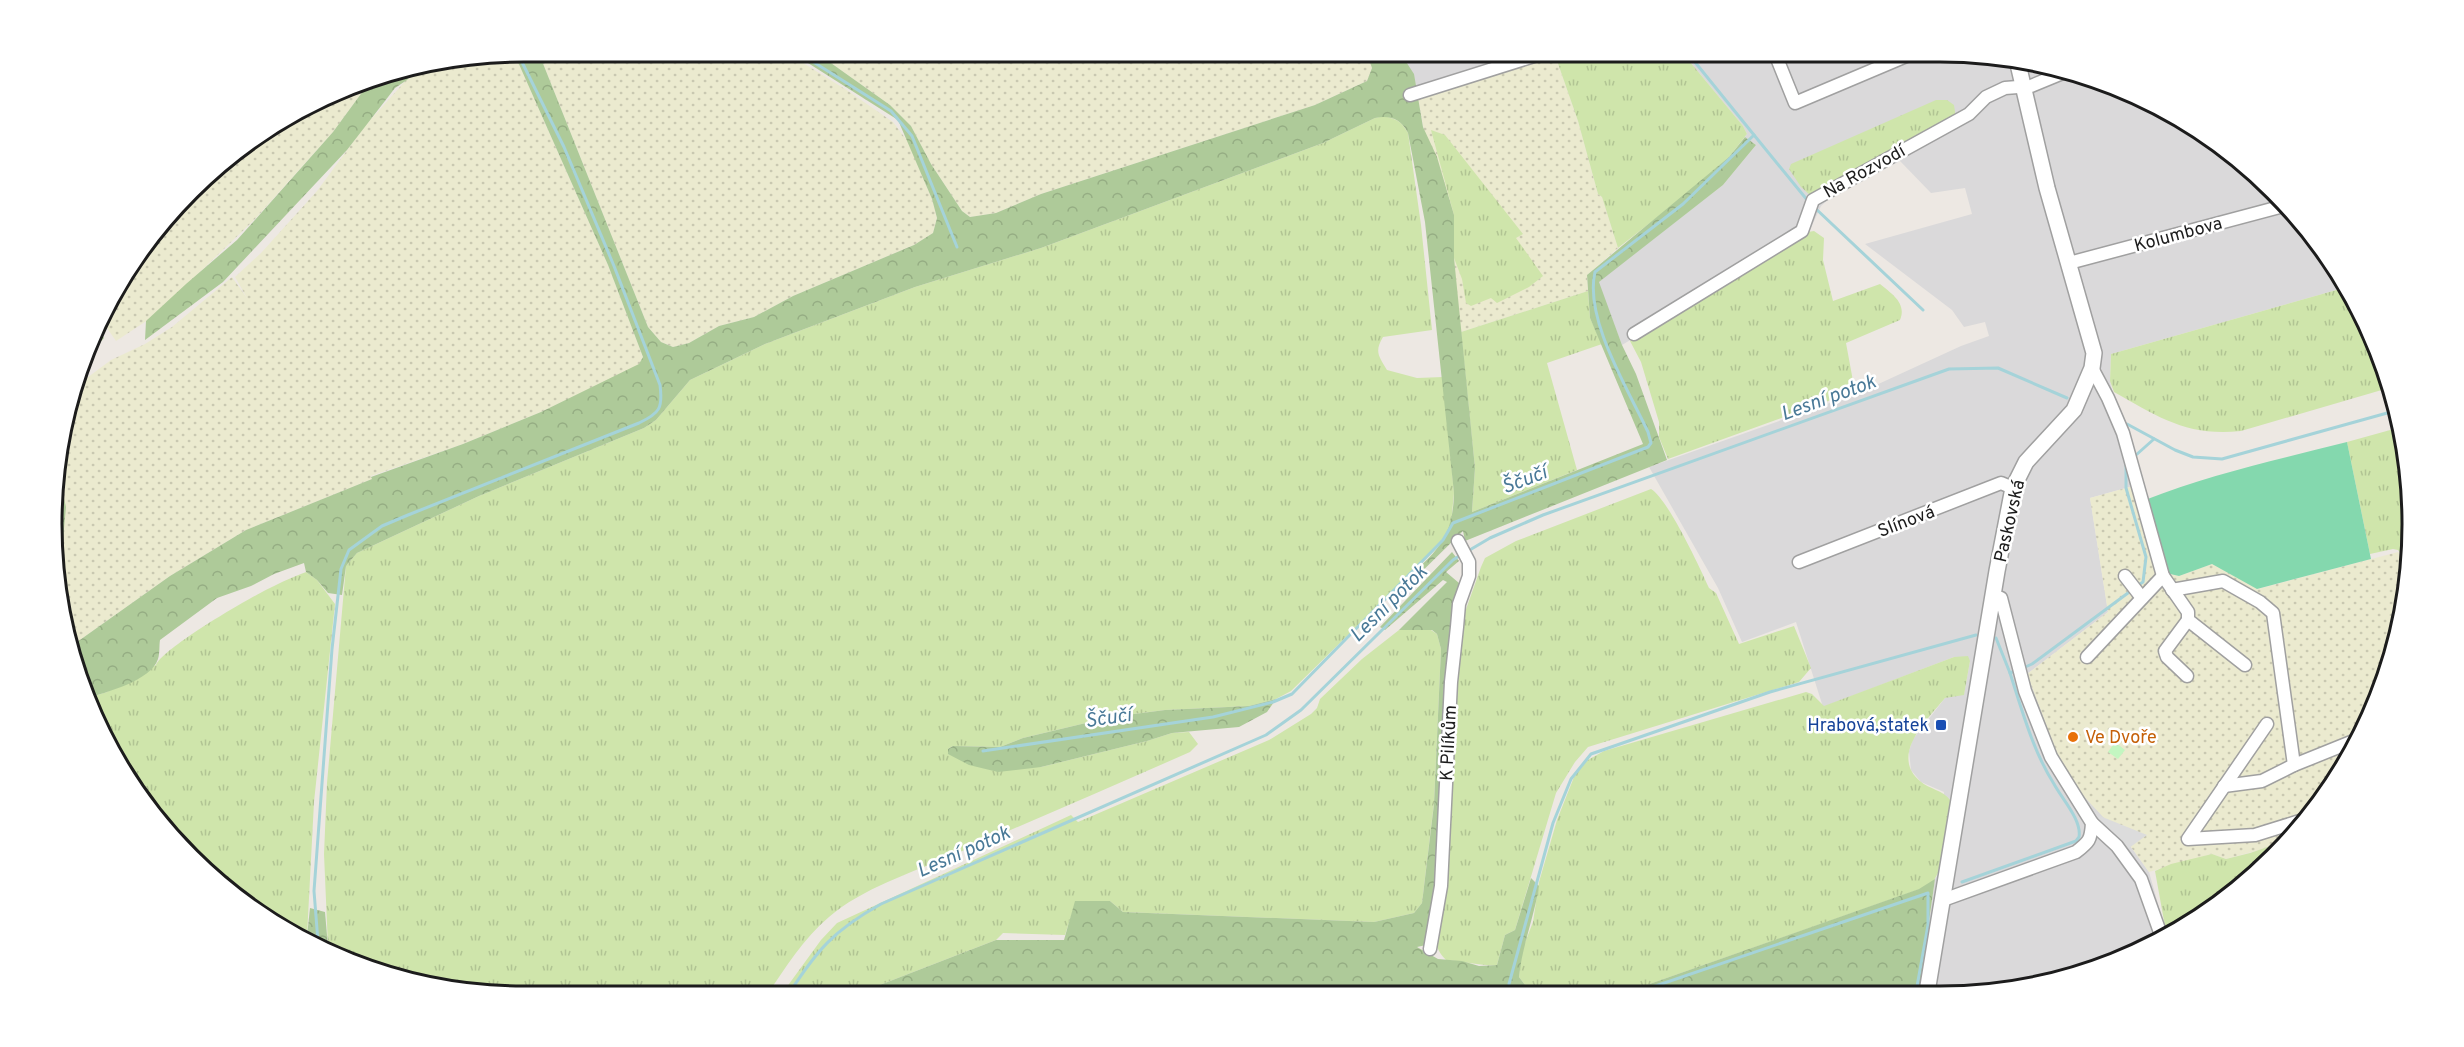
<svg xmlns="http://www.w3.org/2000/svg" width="2464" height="1047" font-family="Overpass,sans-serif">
  <defs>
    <pattern id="farmland-dots" width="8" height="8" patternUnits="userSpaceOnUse" patternTransform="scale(1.5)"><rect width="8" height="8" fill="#ebeacf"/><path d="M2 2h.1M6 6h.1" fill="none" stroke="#c9c8b1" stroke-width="1.8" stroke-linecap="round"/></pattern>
    <pattern id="grass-tufts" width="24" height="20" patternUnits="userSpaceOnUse" patternTransform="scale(1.5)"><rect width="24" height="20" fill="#cfe5ab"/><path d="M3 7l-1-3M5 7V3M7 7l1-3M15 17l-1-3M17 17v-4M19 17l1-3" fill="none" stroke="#b1c493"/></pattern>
    <pattern id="forest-crowns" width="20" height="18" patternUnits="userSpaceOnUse" patternTransform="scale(1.5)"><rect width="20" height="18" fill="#aeca99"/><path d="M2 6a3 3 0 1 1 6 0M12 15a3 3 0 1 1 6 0" fill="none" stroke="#95ad83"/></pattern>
    <pattern id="park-tufts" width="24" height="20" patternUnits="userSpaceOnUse" patternTransform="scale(1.5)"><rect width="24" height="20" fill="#c3f6c1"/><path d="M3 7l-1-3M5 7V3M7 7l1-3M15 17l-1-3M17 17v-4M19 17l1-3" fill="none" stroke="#a7d2a5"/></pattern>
  </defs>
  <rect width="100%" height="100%" fill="#ede8e3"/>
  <g fill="#dad9da">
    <path d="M1398 51H1557L1418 98Z"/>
    <path d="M1681 51H1940L2092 76 2176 114 2252 168 2315 236 2347 287 2111 354 2110 381 2133 486 2090 498 2108 612 2027 674 2131 847 2149 872 2166 932 2122 960 2003 992H1919L1935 879 1939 872 1944 792 1921 782 1911 770 1909 751 1913 739 1945 698 1964 694 1970 661 1954 657 1823 707 1796 622 1742 642 1718 588 1649 467 1861 392 1961 346 1989 336 1985 322 1964 327 1952 310 1865 244 1972 214 1965 188 1931 193 1900 161 1832 196 1821 206 1809 232 1622 345 1598 282 1723 185 1756 145 1745 137 1747 134 1743 126Z"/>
  </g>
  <g fill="url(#farmland-dots)">
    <path d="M538 51H784L848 91 893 122 908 142 932 199 937 218 933 233 914 245 793 296 754 317 719 326 689 343 673 347 661 342 648 327Z"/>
    <path d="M814 51H1366L1372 68 1367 81 1315 105 1041 194 996 213 970 217 962 211 931 164 911 126 890 105Z"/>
    <path d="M1554 52 1578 121 1598 194 1602 197 1618 248 1587 275 1588 291 1461 332 1418 98Z"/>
    <path d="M514 53 608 265 643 357 639 365 541 412 463 444 371 476 372 479 246 530 170 576 70 647 60 616 59 582 62 554 55 460 72 389 111 360 145 344 172 327 232 277 247 298 235 277 261 253 317 191 365 126 416 69Z"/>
    <path d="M374 76 333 132 253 221 154 316 116 341 100 318 114 288 212 168 288 114Z"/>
    <path d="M2133 486 2166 573 2179 576 2212 564 2258 589 2398 552 2402 556 2409 585 2388 675 2334 786 2285 841 2270 847 2226 859 2212 854 2149 872 2131 847 2077 789 2056 751 2027 674 2108 612 2090 498Z"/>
  </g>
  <g fill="url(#grass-tufts)">
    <path d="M1557 51H1681L1743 126 1747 134 1729 157 1683 197 1618 248 1602 197 1598 194 1578 121 1554 52Z"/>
    <path d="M1936 100H1947L1954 105 1956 118 1811 196 1801 187 1789 169 1791 164Z"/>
    <path d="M1384 116C1397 119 1402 122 1408 133L1421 225 1432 330 1383 337C1374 352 1379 356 1387 370L1417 378 1443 377 1454 493 1451 524 1444 541 1291 691 1276 699 1249 706 1165 710 1111 717 1023 738 1000 747 953 746 948 749V754L1041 767 1147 741 1172 733 1189 732 1198 744 1190 752C1111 787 1031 821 951 856 913 872 861 889 829 917 804 938 785 968 767 995L524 996 372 971 328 947 324 854 327 783 346 566 357 553 479 496 644 428 656 420 690 380 765 344 915 287 1041 248 1323 143 1375 118Z"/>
    <path d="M1431 130 1445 135 1523 234 1516 238 1543 276 1529 287 1497 303 1491 298 1471 306 1466 303 1462 279 1454 258V215Z"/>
    <path d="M1814 231 1824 238 1823 260 1833 301 1880 284C1892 294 1907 303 1900 320L1846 343 1853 381 1842 396 1668 459 1659 437V422L1641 362 1630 341 1808 232Z"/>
    <path d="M2347 287 2364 314 2392 387 2241 431C2188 437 2158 417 2114 392L2110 381 2111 354Z"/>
    <path d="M1588 291 1590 318 1602 344 1547 363 1577 470 1472 512 1475 468 1461 332Z"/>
    <path d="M2401 427 2412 492 2409 585 2402 556 2398 550 2393 549 2370 554 2347 442Z"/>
    <path d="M1651 489C1668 499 1700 568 1709 588L1716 593 1739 644 1794 626 1811 668 1799 682 1588 747 1575 762 1556 793 1515 930 1505 935 1497 965C1479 966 1464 961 1446 960 1435 949 1435 941 1438 926L1442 925 1440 919 1448 868 1459 629 1481 567 1485 558 1516 541Z"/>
    <path d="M306 572 317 580 335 604 314 802 307 936 236 899 130 786 85 699 107 692 156 665C164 647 254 595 276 585 285 580 296 576 306 572Z"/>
    <path d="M1399 630H1431L1437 634 1441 649 1434 803 1422 903 1414 913 1374 922 1123 912 1110 901H1076L1065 935 1003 933 996 940 854 995H781L821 940 837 923 1071 815 1078 822 1269 740 1311 714 1317 708 1320 699 1362 659Z"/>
    <path d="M1968 656 1970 661 1964 695 1945 698C1928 719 1889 755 1920 781 1930 790 1942 789 1951 801L1938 873 1933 882 1920 889 1624 993H1531L1519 977 1521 953 1533 922 1539 882 1557 820 1574 777 1586 761 1604 751 1806 692 1812 694 1824 706 1954 657Z"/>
    <path d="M2285 841 2252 879 2166 932 2155 871 2171 864 2212 854 2226 859 2250 853Z"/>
    <path d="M1070 987 1079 994 1037 995Z"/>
  </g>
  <g fill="url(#forest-crowns)">
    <path d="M524 51H538L648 327 661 342 673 347 689 343 719 326 754 317 793 296 914 245 933 233 937 218 932 199 898 120 789 51H814L890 105 911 126 931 164 962 211 970 217 996 213 1041 194 1315 105 1367 81 1372 68 1366 51H1399L1414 74 1423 127 1437 157 1454 215V258L1475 468 1472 512 1643 444 1590 318 1587 275 1729 157 1745 137 1756 145 1723 185 1599 282 1622 345 1636 374 1667 460 1465 541 1463 531 1398 595 1400 585C1433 554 1453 542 1454 493L1425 222 1408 133C1401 119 1390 115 1375 118L1323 143 1041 248 915 287 765 344 690 380 656 420 644 428 479 496 357 553 346 566 342 595 328 593 317 580 306 572 304 563 274 574 251 586 217 598 160 640C159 646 160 653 158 659 151 681 106 692 85 699L70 647 170 576 246 530 372 479 371 477 463 444 541 412 639 364 643 357 608 265 514 53Z"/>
    <path d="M416 69 407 80 395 88 347 150 223 282 145 340 146 321 186 284 237 240 333 132 374 76Z"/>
    <path d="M98 324 104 338 77 369Z"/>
    <path d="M55 460 66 507 59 582 55 461Z"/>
    <path d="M1452 552 1459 561 1446 572 1459 583 1449 639 1439 884 1426 945 1417 947 1438 959 1462 961 1479 966 1497 965 1505 935 1515 930 1531 878 1539 886C1534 918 1522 946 1519 977L1531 993 1079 994 1070 987 1037 995H854L996 940H1064L1075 901H1110L1123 912 1374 922 1414 913 1422 903 1434 804 1441 649 1437 634 1432 630H1399L1447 582 1443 580 1385 630 1380 627Z"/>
    <path d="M1276 699 1267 712 1239 727 1172 733 1147 741 1041 767 998 772 969 765 948 754V749L953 746 1000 747 1023 738 1111 717 1165 710 1249 706Z"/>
    <path d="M1935 879 1919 992 1624 993 1919 889Z"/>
    <path d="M310 908 325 912 328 947 307 936Z"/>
  </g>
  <path fill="url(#park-tufts)" d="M2115 742 2125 750 2118 759 2108 752Z"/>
  <path fill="#84d8ae" d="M2347 442 2371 559 2257 589 2212 564 2179 576 2166 573 2145 500C2210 474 2280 459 2347 442Z"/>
  <path fill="#dcdcdc" d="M2100 816 2147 835 2122 853 2092 823Z"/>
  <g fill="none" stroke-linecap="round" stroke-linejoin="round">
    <g stroke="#a5d3d9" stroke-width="3">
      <path d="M796 51 891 111 912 136 957 247"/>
      <path d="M1754 135 1808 201"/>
      <path d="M1815 208 1923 310"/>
      <path d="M2127 424 2175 450 2193 457 2222 459 2398 410"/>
      <path d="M2136 455 2154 439"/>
      <path d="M2126 464V488L2146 557 2143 582 2137 586"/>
      <path d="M56 487 59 525 58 551"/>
      <path d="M1468 551 1490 538 1543 515 1949 369 1998 368 2067 398"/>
      <path d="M1996 638 2010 673"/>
      <path d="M2023 668 2032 664 2132 590"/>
      <path d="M983 751 1213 717 1273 702 1292 694 1443 540 1453 523 1648 447 1651 443 1648 432C1628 389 1584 319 1595 272L1683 204 1754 135 1686 51"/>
      <path d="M1962 882 2076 841 2079 837C2082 820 2062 799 2054 784 2033 751 2022 710 2010 673L2017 670"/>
      <path d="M318 942 314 891 332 649 341 569 349 550 382 526 408 515 639 423C660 413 663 408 660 385L614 266 564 147 517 52"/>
      <path d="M1509 984 1553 823 1571 779 1591 754 1770 692 1976 635"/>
      <path d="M1635 993 1928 893V925L1916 992"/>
      <path d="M788 995C817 950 834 930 881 904L1266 735 1301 710 1453 560 1462 554"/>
    </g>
    <g stroke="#a0a0a0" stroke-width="15">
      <g id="minor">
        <path d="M1774 51 1795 103 1918 51"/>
        <path d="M1410 95 1550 51"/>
        <path d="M2069 263 2287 205"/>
        <path d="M1634 334 1802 231 1813 200 1969 114 1986 97 2005 88 2031 86 2065 72"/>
        <path d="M2092 368 2108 398 2123 433 2163 576 2188 612V620L2245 665"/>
        <path d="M1799 562 2001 483 2013 488"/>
        <path d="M2125 576 2142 598"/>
        <path d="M2172 590 2223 581 2260 602 2273 613 2294 765"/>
        <path d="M2087 657 2163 576"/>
        <path d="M2187 676 2167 657 2165 651 2188 620"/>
        <path d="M2267 724 2188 839 2255 835 2303 820"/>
        <path d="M2224 786 2262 781 2294 765 2356 740"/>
        <path d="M2092 823 2117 846 2141 879 2161 935"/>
        <path d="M1943 900 2076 852C2089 842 2091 840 2092 823L2051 757 2025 691 2001 598 1993 595"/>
        <path d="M1430 949 1441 886 1451 682 1457 627 1459 604 1469 576V562L1458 541"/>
      </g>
    </g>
    <g stroke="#a0a0a0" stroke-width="18">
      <path id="tertiary" d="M1927 992 1997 571 2013 488 2026 462 2074 410 2092 368 2094 353 2047 188 2018 64"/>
    </g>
    <use href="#minor" stroke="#fff" stroke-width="12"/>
    <use href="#tertiary" stroke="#fff" stroke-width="15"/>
  </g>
  <rect fill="#1a4fb4" stroke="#fff" stroke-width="2" x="1935" y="719" width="12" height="12" rx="3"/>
  <circle fill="#e8710a" stroke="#fff" stroke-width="2" cx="2073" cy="737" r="6"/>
  <g text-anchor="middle" stroke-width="5" stroke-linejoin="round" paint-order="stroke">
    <g font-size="18" fill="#1c1c1c" stroke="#fff">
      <text transform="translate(1864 171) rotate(-29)" y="6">Na Rozvodí</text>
      <text transform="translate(2178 234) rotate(-15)" y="6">Kolumbova</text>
      <text transform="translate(1906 521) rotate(-21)" y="6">Slínová</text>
      <text transform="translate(2009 521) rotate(-77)" y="6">Paskovská</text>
      <text transform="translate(1448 743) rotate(-87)" y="6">K Pilíkům</text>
    </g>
    <g font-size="18" fill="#164399" stroke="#fff" text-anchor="end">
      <text x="1929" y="731">Hrabová,statek</text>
    </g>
    <g font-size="18" fill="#c56008" stroke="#fff" text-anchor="start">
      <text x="2085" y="743">Ve Dvoře</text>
    </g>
    <g font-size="20" font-style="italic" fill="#497997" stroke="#fff">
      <text transform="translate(1828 397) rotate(-20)" y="7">Lesní potok</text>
      <text transform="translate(1524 479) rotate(-21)" y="7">Ščučí</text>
      <text transform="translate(1388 603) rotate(-45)" y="7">Lesní potok</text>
      <text transform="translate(1108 717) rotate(-8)" y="7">Ščučí</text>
      <text transform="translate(963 851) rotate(-24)" y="7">Lesní potok</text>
    </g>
  </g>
  <path d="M0 0H2464V1047H0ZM524 62H1940A462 462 0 0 1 2402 524V524A462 462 0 0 1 1940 986H524A462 462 0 0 1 62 524V524A462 462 0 0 1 524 62Z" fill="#fff" fill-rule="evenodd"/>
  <path fill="none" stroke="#1c1c1c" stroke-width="3" d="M524 62H1940A462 462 0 0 1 2402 524V524A462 462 0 0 1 1940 986H524A462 462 0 0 1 62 524V524A462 462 0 0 1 524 62Z"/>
</svg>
